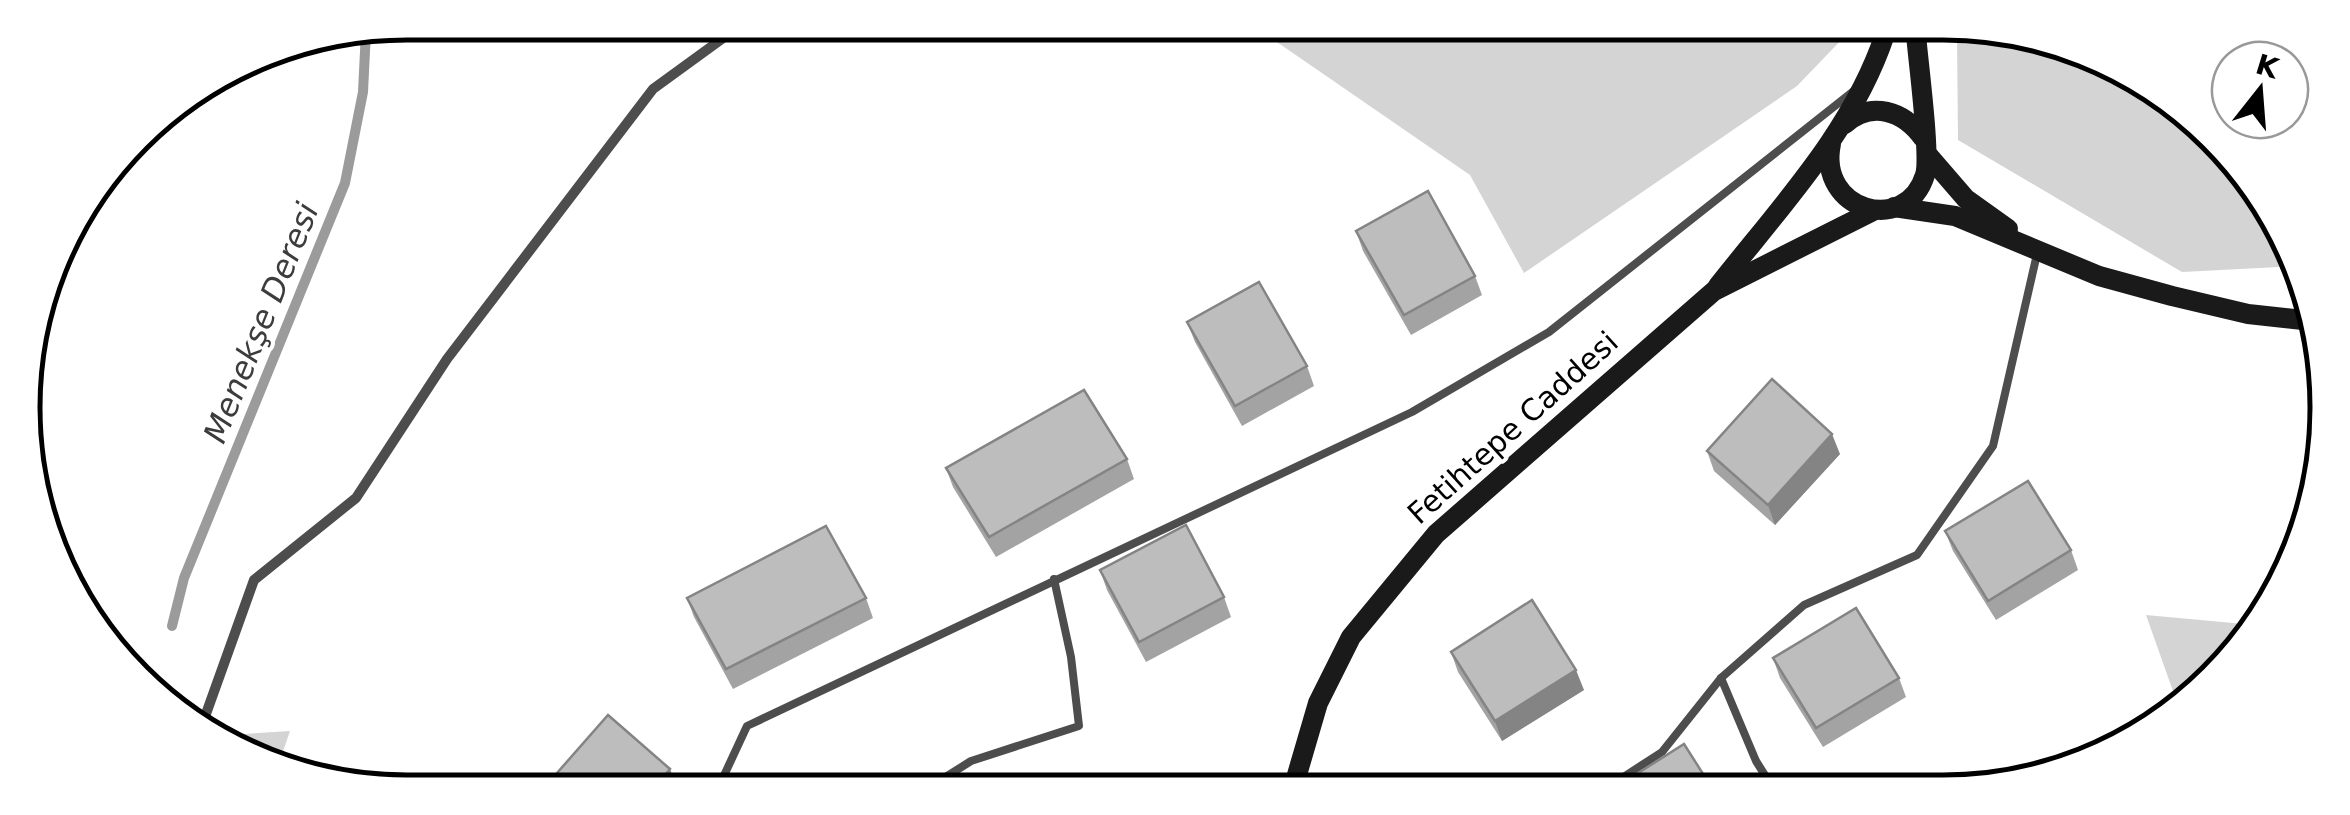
<svg xmlns="http://www.w3.org/2000/svg" width="2350" height="815" font-family="'DejaVu Sans',sans-serif">
  <rect width="100%" height="100%" fill="#fff"/>
  <g fill="#d4d4d4">
    <path d="M1258 29 1847 34 1797 86 1524 273 1470 175Z"/>
    <path d="M1957 35H2042L2176 102 2276 215 2280 228 2279 267 2182 272 1958 140Z"/>
    <path d="M2146 615 2255 625 2197 697 2179 708Z"/>
    <path d="M290 731 278 766 212 736Z"/>
  </g>
  <g fill="none" stroke-linecap="round" stroke-linejoin="round">
    <path stroke="#9b9b9b" stroke-width="10" d="M172 626 184 578 345 183 363 92 366 31"/>
    <g stroke="#4d4d4d" stroke-width="8">
      <path d="M1721 678 1756 761 1773 788"/>
      <path d="M721 782 747 726 1412 412 1549 332 1855 90"/>
      <path d="M936 783 971 761 1079 726 1071 657 1054 579"/>
      <path d="M1608 787 1662 752 1721 678 1804 605 1917 555 1993 446 2037 254"/>
    </g>
    <path stroke="#4d4d4d" stroke-width="10" d="M191 725H202L254 580 356 498 447 359 653 89 741 25"/>
    <g stroke="#1a1a1a" stroke-width="20">
      <path d="M1845 124C1871 100 1904 111 1923 138"/>
      <path d="M1831 144C1817 211 1906 236 1925 175 1931 156 1918 61 1916 34"/>
      <path d="M1928 155 1966 199 2008 229"/>
      <path d="M1894 207 1955 216 2099 276 2172 296 2248 314 2312 321"/>
      <path d="M1718 286C1780 207 1853 131 1885 34"/>
      <path d="M1294 785 1318 703 1351 637 1436 534 1714 291 1875 210"/>
    </g>
  </g>
  <g fill="#a3a3a3">
    <path d="M1356 231 1475 276 1482 295 1411 335 1363 251Z"/>
    <path d="M1187 322 1307 366 1314 386 1242 426 1195 342Z"/>
    <path d="M1707 451 1840 454 1775 525 1714 471Z"/>
    <path d="M1127 459 1134 479 996 557 953 487 946 468Z"/>
    <path d="M1945 531 2071 550 2078 570 1996 620 1953 551Z"/>
    <path d="M1100 570 1224 597 1231 617 1146 662 1107 590Z"/>
    <path d="M687 598H866L873 618 733 689 694 617Z"/>
    <path d="M1451 652 1584 690 1502 741 1458 672Z"/>
    <path d="M1773 658 1899 678 1906 697 1823 747 1780 678Z"/>
  </g>
  <g fill="#848484">
    <path d="M1832 434 1840 454 1775 525 1768 505Z"/>
    <path d="M1576 670 1584 690 1502 741 1495 721Z"/>
    <path d="M670 769 675 782H659Z"/>
  </g>
  <g fill="#bdbdbd" stroke="#848484" stroke-width="2.5">
    <path d="M1428 191 1475 276 1404 315 1356 231Z"/>
    <path d="M1259 282 1307 366 1235 406 1187 322Z"/>
    <path d="M1772 379 1832 434 1768 505 1707 451Z"/>
    <path d="M1084 390 1127 459 989 537 946 468Z"/>
    <path d="M2028 481 2071 550 1988 601 1945 531Z"/>
    <path d="M1186 525 1224 597 1139 642 1100 570Z"/>
    <path d="M826 526 866 598 726 669 687 598Z"/>
    <path d="M1532 600 1576 670 1495 721 1451 652Z"/>
    <path d="M1856 608 1899 678 1816 728 1773 658Z"/>
    <path d="M608 715 670 769 659 782 550 781Z"/>
    <path d="M1684 744 1712 788 1616 787Z"/>
  </g>
  <g text-anchor="middle" stroke-width="8" stroke-linejoin="round" paint-order="stroke">
    <g font-size="30" fill="#000" stroke="#fff">
      <text transform="translate(1513 428) rotate(-42)" y="10">Fetihtepe Caddesi</text>
    </g>
    <g font-size="32" font-style="italic" fill="#3c3c3c" stroke="#fff">
      <text transform="translate(261 323) rotate(-68)" y="11">Menekşe Deresi</text>
    </g>
  </g>
  <path d="M0 0H2350V815H0ZM407 40H1943A367 367 0 0 1 2310 407V408A367 367 0 0 1 1943 775H407A367 367 0 0 1 40 408V407A367 367 0 0 1 407 40Z" fill="#fff" fill-rule="evenodd"/>
  <path fill="none" stroke="#000" stroke-width="5" d="M407 40H1943A367 367 0 0 1 2310 407V408A367 367 0 0 1 1943 775H407A367 367 0 0 1 40 408V407A367 367 0 0 1 407 40Z"/>
  <g transform="translate(2260 90) rotate(17)"><circle r="48" fill="#ffffff" stroke="#999999" stroke-width="2.5"/>
  <path d="M0-8L18 38L0 25L-18 38Z" fill="#000000"/>
  <text y="-15" font-size="28" font-weight="bold" text-anchor="middle" fill="#000000">K</text>
  </g>
</svg>
